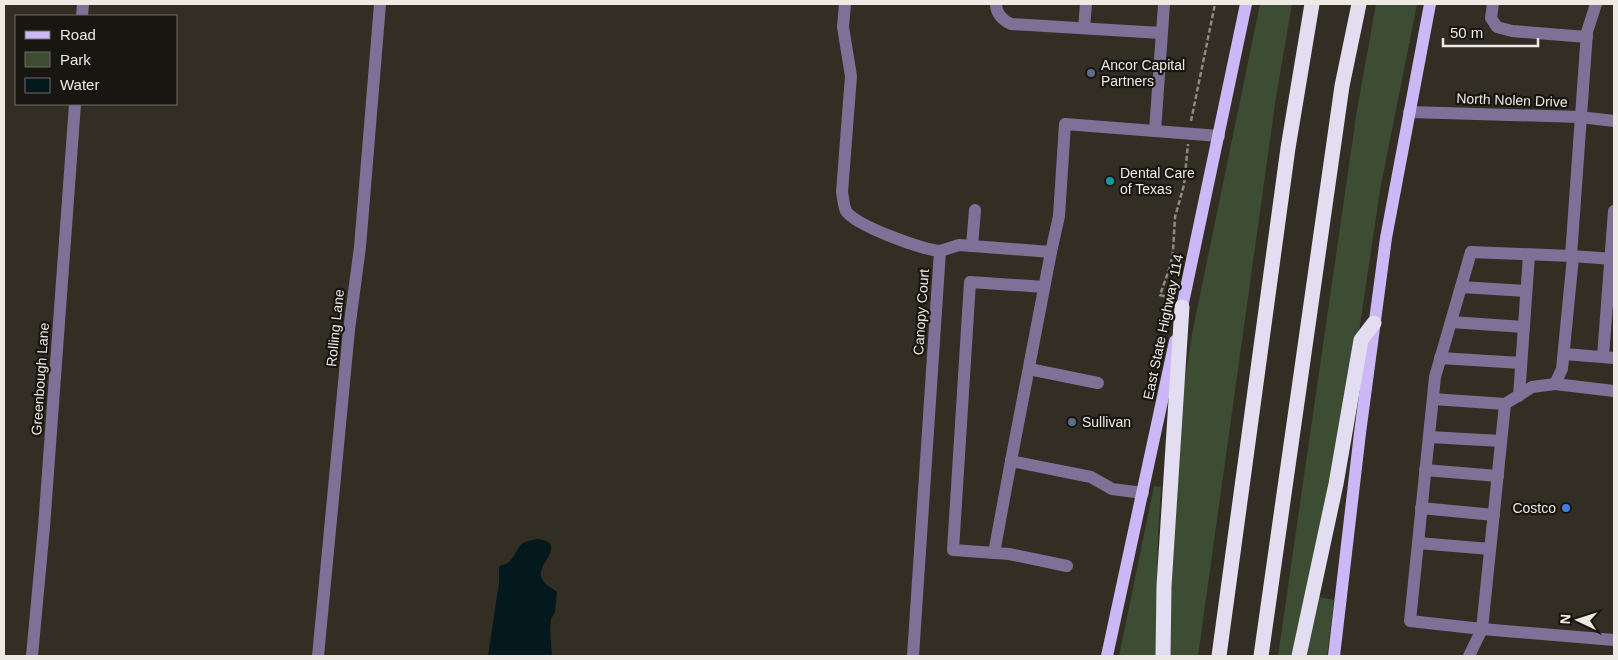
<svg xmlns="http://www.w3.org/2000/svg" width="1618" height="660" font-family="Helvetica,sans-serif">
  <rect width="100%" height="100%" fill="#322e23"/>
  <g fill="#3c4d33">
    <path d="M1260 4H1292L1276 97 1198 656H1167L1178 423 1192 334Z"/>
    <path d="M1376 4H1417L1380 190 1354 366 1294 656H1278L1357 110Z"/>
    <path d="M1154 486 1161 487 1158 535 1156 656H1119Z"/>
    <path d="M1319 597 1334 600 1327 656H1307Z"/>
  </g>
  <path fill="#03191e" d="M539 539C567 544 538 563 541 576 543 585 551 587 557 592L555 612 551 619 550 629 552 656H488L499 583V567C503 564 506 565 510 561 522 547 515 542 539 539Z"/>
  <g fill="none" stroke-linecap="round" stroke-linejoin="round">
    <g stroke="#8d8a80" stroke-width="2.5" stroke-dasharray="5 2.5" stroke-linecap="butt">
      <path d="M1191 121 1215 4"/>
      <path d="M1172 298 1160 295 1170 267 1173 251 1175 217 1184 185 1188 144"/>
    </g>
    <g stroke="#7e7198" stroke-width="12">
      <path d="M845 4 843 27 851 76 842 192C843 198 844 207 846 211 856 226 921 249 940 251L913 656"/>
      <path d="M996 4C996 13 1002 20 1011 24L1161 33"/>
      <path d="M1493 4 1491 18 1497 27 1512 31 1587 37"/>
      <path d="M1596 4 1587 32 1571 256 1471 252 1435 377 1410 621 1482 629 1614 640"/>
      <path d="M82 16 83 4"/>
      <path d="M1084 28 1086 4"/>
      <path d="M1409 112 1580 117 1614 121"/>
      <path d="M1155 131 1164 4"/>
      <path d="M972 246 975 210"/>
      <path d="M940 251 959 245 1051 252 1011 461 1091 477 1112 489 1143 493"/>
      <path d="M1051 252 1059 216 1065 124 1219 136"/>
      <path d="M1571 256 1614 259"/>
      <path d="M1044 287 970 282 953 550 1009 554 1067 566"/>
      <path d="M1461 287 1526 291"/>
      <path d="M1451 322 1524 327"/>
      <path d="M1564 354 1614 358"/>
      <path d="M1603 357 1614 211"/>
      <path d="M1440 358 1521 363"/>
      <path d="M1029 369 1098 383"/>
      <path d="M1555 384 1614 391"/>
      <path d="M1519 396 1529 255"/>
      <path d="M1433 399 1505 404"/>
      <path d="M1429 437 1501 441"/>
      <path d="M1425 470 1498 476"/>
      <path d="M1421 508 1494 515"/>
      <path d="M1418 543 1490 549"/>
      <path d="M994 553 1011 461"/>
      <path d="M32 656 44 527 75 104"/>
      <path d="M318 656 349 330 360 247 380 4"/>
      <path d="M1469 656 1482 629 1505 404 1532 387 1555 384 1562 369 1573 257"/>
    </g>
    <g stroke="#ccb7f7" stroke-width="12">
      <path d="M1180 317 1246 4"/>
      <path d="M1107 656 1175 341"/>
      <path d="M1334 656 1360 433 1386 238 1430 4"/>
    </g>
    <g stroke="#e3ddf1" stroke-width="15">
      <path d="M1163 656 1164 586 1182 307"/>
      <path d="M1219 656 1288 148 1312 4"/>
      <path d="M1261 656 1342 86 1359 4"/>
      <path d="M1299 656 1336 484 1361 340 1374 323"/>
    </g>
  </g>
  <g fill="#5c6f8a" stroke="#181611" stroke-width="2">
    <circle cx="1091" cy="73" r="5"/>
    <circle cx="1072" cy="422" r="5"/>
  </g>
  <circle fill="#0f9aa8" stroke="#181611" stroke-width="2" cx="1110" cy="181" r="5"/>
  <circle fill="#3f7fe0" stroke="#181611" stroke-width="2" cx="1566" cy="508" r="5"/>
  <g text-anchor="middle" stroke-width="4.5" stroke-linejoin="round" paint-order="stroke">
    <g font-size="14" fill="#eceae2" stroke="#181611" text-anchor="start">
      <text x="1101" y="70">Ancor Capital<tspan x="1101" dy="16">Partners</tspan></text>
      <text x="1120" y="178">Dental Care<tspan x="1120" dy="16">of Texas</tspan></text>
      <text x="1082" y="427">Sullivan</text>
      <text x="1556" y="513" text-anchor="end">Costco</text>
    </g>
    <g font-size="14" fill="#eceae2" stroke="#181611">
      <text transform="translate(1512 100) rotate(2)" y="5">North Nolen Drive</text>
      <text transform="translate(921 312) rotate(-86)" y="5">Canopy Court</text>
      <text transform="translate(1163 327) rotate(-78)" y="5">East State Highway 114</text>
      <text transform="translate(335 328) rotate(-84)" y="5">Rolling Lane</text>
      <text transform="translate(40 379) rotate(-86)" y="5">Greenbough Lane</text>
    </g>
  </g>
  <rect width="1618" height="660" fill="none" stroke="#eceae2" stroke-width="10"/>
  <rect x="15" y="15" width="162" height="90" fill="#181611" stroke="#6d6b65"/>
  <rect x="25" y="31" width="25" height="8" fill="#ccb7f7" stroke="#6d6b65"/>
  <text x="60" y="40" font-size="15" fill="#eceae2">Road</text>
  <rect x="25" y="52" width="25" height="15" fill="#3c4d33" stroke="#6d6b65"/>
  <text x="60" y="65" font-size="15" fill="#eceae2">Park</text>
  <rect x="25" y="78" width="25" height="15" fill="#03191e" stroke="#6d6b65"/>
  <text x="60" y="90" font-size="15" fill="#eceae2">Water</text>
  <g transform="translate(1578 620) rotate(274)" stroke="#181611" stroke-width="4" paint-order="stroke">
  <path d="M0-4L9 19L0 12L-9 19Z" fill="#eceae2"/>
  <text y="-8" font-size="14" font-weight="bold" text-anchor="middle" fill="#eceae2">N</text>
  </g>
  <path d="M1443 38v8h95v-8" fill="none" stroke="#eceae2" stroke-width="2.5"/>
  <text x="1450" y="38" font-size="15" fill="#eceae2" stroke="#181611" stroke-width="4" paint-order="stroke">50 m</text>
</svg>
